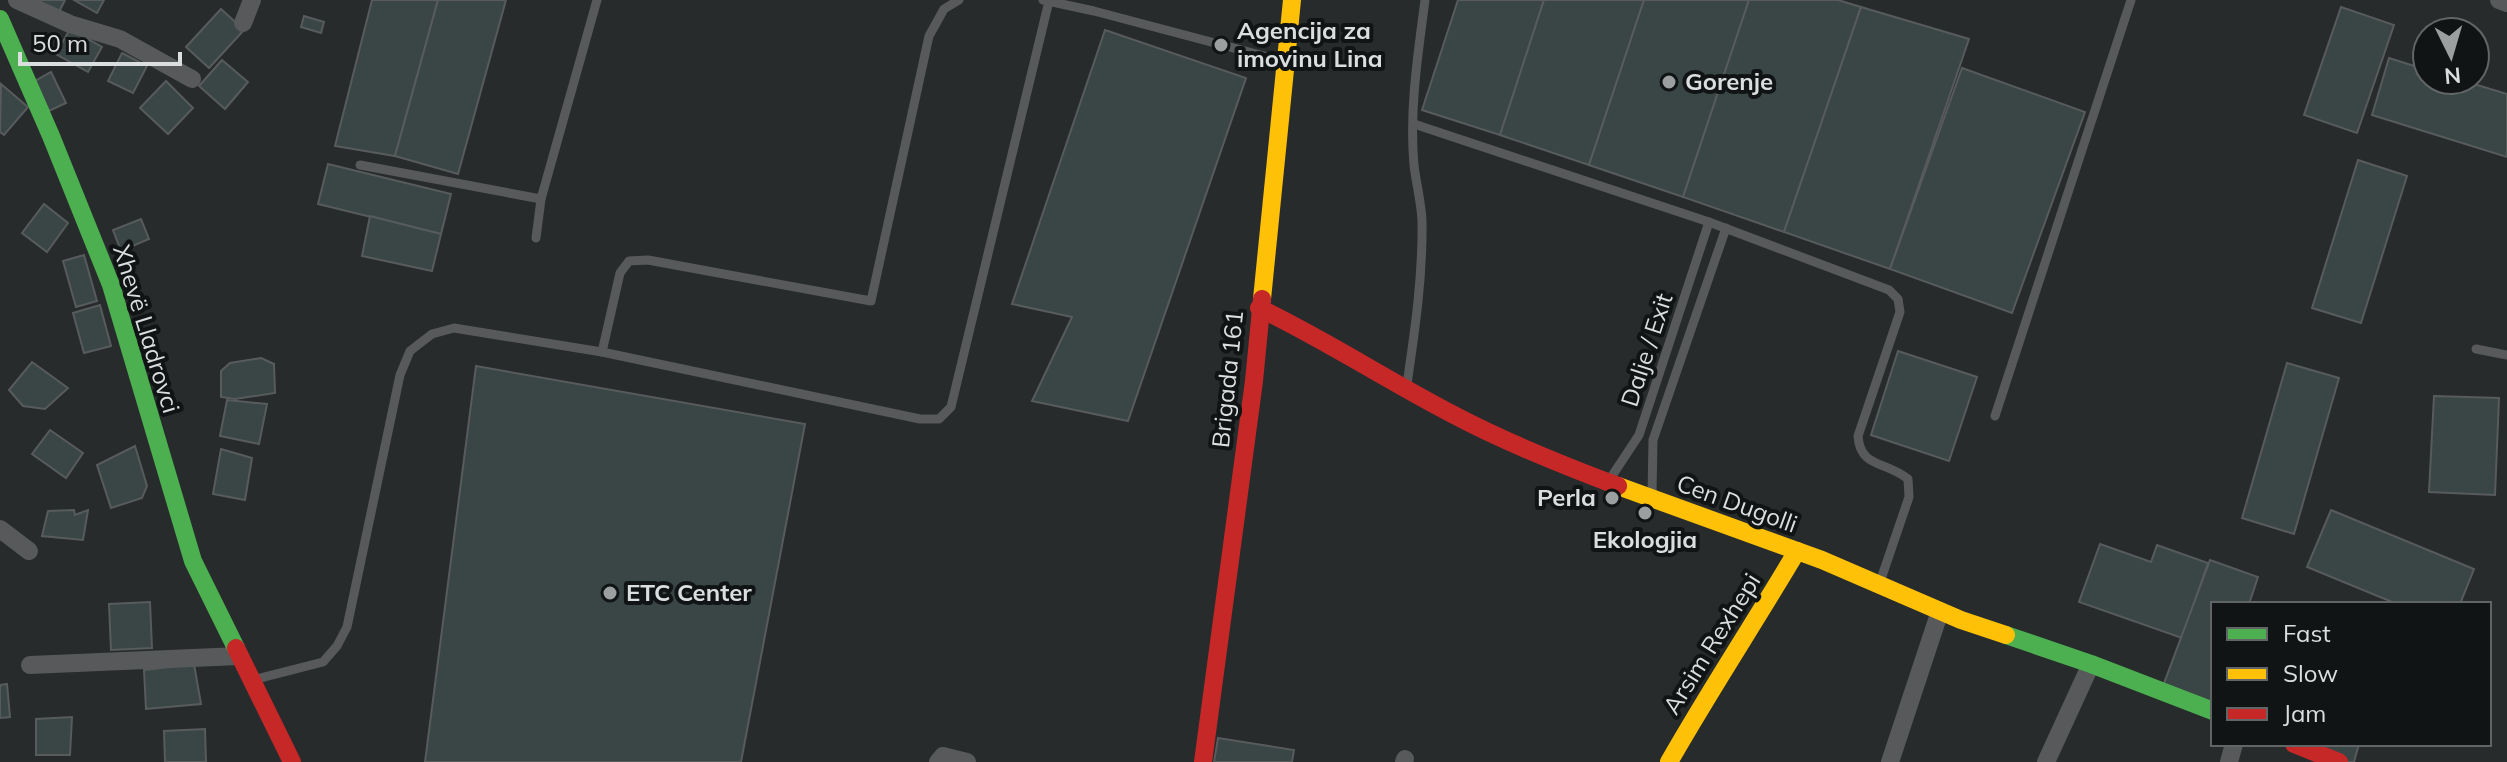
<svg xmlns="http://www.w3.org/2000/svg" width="2507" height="762" font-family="Mulish,sans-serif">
  <rect width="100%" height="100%" fill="#272b2c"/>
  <g fill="#394645" stroke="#585b5b" stroke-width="2">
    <path d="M32 0H65L59 12Z"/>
    <path d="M74 0H104L97 13Z"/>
    <path d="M372 0H438L395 156 335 146Z"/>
    <path d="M438 0H506L458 174 395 156Z"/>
    <path d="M1458 0H1544L1500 135 1422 110Z"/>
    <path d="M1544 0H1644L1589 165 1500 135Z"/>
    <path d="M1644 0H1749L1683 197 1589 165Z"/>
    <path d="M1749 0H1838L1861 7 1784 232 1683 197Z"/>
    <path d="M1861 7 1969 39 1890 269 1784 232Z"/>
    <path d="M2341 7 2394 25 2357 133 2304 115Z"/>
    <path d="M221 9 244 30 209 68 186 47Z"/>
    <path d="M304 16 324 22 321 33 301 27Z"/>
    <path d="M70 29 102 47 88 72 56 54Z"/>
    <path d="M1105 30 1246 78 1128 421 1032 401 1072 317 1012 304Z"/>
    <path d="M122 53 147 66 133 93 108 81Z"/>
    <path d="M2389 58 2427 70V80H2461L2507 94V157L2372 115Z"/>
    <path d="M222 60 248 82 225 109 199 86Z"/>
    <path d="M1962 68 2085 112 2012 313 1890 269Z"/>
    <path d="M51 72 66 103 49 111 35 81Z"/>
    <path d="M166 81 193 108 168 134 140 108Z"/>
    <path d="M1 84 28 107 4 135 0 132Z"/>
    <path d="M2358 160 2407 176 2361 323 2312 308Z"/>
    <path d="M328 164 451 194 441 234 318 204Z"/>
    <path d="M44 204 68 223 47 252 22 233Z"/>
    <path d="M370 216 441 234 432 271 362 256Z"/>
    <path d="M141 219 149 239 121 251 113 230Z"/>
    <path d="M84 255 97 301 76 307 63 261Z"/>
    <path d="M100 305 111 346 84 353 73 313Z"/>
    <path d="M1898 351 1977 377 1949 461 1871 435Z"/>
    <path d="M261 358 274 364 275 393 235 399 221 397V371L230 363Z"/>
    <path d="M32 362 68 388 45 409 23 406 9 390Z"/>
    <path d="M2287 363 2339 378 2294 534 2242 518Z"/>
    <path d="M476 366 805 424 741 762H425Z"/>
    <path d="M2434 396 2499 398 2495 495 2429 492Z"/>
    <path d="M227 400 267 404 259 444 220 436Z"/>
    <path d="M50 430 83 453 66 478 32 454Z"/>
    <path d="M135 446 147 486 142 498 111 508 97 465Z"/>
    <path d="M221 449 252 458 245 500 213 494Z"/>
    <path d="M74 510 75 515 88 510 83 540 42 536 48 511Z"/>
    <path d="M2331 510 2474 569 2460 604H2397L2307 567Z"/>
    <path d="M2100 544 2151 562 2157 545 2208 563 2182 638 2079 602Z"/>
    <path d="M2210 560 2258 577 2249 604H2213V707L2163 686Z"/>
    <path d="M150 602 152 648 111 650 109 604Z"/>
    <path d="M194 664 201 704 146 709 144 670Z"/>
    <path d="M7 684 10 717 0 718V685Z"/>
    <path d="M72 717 70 755H36V719Z"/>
    <path d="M205 729 206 762H165L164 731Z"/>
    <path d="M1218 738 1294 750 1292 762H1214Z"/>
    <path d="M2302 744H2359L2354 762H2345Z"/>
  </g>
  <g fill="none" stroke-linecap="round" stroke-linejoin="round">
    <g stroke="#57595a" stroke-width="9">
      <path d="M1043 0 1094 11 1283 61"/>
      <path d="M1414 124 1709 222 1889 290 1898 299 1900 312 1858 436C1860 468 1886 461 1908 479L1909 497 1880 582"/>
      <path d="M360 165 541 199"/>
      <path d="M536 238 541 199 597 0"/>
      <path d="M2476 349 2507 355"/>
      <path d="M602 352 620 273 629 261 648 260 871 301 929 36 944 9 959 0"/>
      <path d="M1407 384C1415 330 1423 275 1422 220 1421 201 1416 183 1414 165 1409 110 1418 54 1425 0"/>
      <path d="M1995 416 2131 0"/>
      <path d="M1610 479 1639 435 1709 222"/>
      <path d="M1652 494 1653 440 1726 228"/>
      <path d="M253 680 323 662 337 646 347 627 400 375 410 351 432 334 454 328 602 352 920 419H939L951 407 1049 1"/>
    </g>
    <g stroke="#57595a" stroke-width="18">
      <path d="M17 0 70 24 120 39 192 79"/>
      <path d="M2499 0 2507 3"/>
      <path d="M243 23 252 0"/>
      <path d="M0 529 29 551"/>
      <path d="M30 665 239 656"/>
      <path d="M938 762 943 756 967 762"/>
      <path d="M1404 762 1405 759"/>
      <path d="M1890 762 1940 611"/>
      <path d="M2046 762 2091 664"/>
      <path d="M2229 762 2234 744"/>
    </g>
    <g stroke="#4caf50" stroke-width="18">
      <path d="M0 19 51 136 111 285 193 561 236 648"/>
      <path d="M2006 635 2091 664 2213 711"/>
    </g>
    <g stroke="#ffc107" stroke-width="18">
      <path d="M1262 299 1292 0"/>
      <path d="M1618 486 1822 560 1961 620 2006 635"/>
      <path d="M1669 762C1710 690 1755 622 1797 551"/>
    </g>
    <g stroke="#c62828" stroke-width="18">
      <path d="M1259 308C1326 340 1388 381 1454 415 1507 443 1562 465 1618 486"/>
      <path d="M236 648 292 762"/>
      <path d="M2294 744 2339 762"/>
      <path d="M1203 762 1254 381 1262 299"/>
    </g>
  </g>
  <g fill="#9b9fa0" stroke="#111414" stroke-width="3">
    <circle cx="1221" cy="45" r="8"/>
    <circle cx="1669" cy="82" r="8"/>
    <circle cx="1612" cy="498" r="8"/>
    <circle cx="1645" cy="513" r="8"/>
    <circle cx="610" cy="593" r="8"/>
  </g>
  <g text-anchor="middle" stroke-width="8" stroke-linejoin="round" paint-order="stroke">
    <g font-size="24" font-weight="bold" fill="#dadede" stroke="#111414" text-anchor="start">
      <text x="1237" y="39">Agencija za<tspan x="1237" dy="28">imovinu Lina</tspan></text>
      <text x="1685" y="90">Gorenje</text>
      <text x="1596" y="506" text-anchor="end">Perla</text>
      <text x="1645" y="548" text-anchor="middle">Ekologjia</text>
      <text x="626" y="601">ETC Center</text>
    </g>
    <g font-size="24" fill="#dadede" stroke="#111414">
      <text transform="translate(146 329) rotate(73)" y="8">Xhevë Lladrovci</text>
      <text transform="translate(1647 350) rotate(-72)" y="8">Dalje / Exit</text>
      <text transform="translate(1228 379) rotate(-84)" y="8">Brigada 161</text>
      <text transform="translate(1737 504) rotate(20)" y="8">Cen Dugolli</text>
      <text transform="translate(1712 644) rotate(-58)" y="8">Arsim Rexhepi</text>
    </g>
  </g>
  <rect x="2211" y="602" width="280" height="144" fill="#111414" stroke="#616565" stroke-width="2"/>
  <rect x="2227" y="628" width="40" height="12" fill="#4caf50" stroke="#616565" stroke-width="2"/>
  <text x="2283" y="642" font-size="24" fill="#dadede">Fast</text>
  <rect x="2227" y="668" width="40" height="12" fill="#ffc107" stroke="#616565" stroke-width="2"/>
  <text x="2283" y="682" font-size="24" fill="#dadede">Slow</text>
  <rect x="2227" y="708" width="40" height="12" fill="#c62828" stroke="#616565" stroke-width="2"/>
  <text x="2283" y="722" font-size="24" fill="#dadede">Jam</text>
  <g transform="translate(2451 56) rotate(175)"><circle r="38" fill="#111414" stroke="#616565" stroke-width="2"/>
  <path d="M0-6L14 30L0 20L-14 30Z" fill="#9b9fa0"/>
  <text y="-12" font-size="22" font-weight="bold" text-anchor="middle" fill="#dadede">N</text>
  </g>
  <path d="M20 52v12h160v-12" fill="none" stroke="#dadede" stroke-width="4"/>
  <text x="32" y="52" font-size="24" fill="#dadede" stroke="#111414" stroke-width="6" paint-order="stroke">50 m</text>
</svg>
